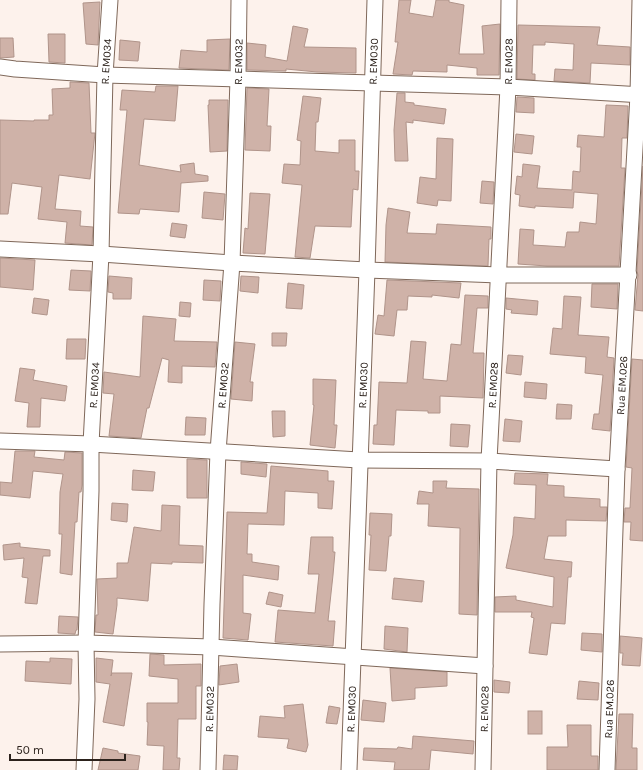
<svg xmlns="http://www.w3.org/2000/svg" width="643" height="770" font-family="Karla,sans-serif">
  <rect width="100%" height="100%" fill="#fdf2ec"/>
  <g fill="#cfb2a8" stroke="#b0948a">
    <path d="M399 0H411L409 13 433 17 436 0H449V2L464 5 459 54H484L482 26 500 24 499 75H477V68L447 65V72L413 71 412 75 393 74 398 42H395Z"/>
    <path d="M100 2 98 45 86 44 83 3Z"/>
    <path d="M518 25 600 27 597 45 630 47V65L591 63 590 83 554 81 555 69 573 70 574 44 545 42V45H533L532 74H535V80L517 79Z"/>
    <path d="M293 26 308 29 304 47 356 48V73L317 72 286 69V71L247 70V43L266 45 265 57 287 61Z"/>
    <path d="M48 34H65V63L49 62Z"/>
    <path d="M0 38H13L14 57 0 58Z"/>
    <path d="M230 39 229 70 179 68 181 50 207 52V40Z"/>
    <path d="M120 40 140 42 138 61 119 60Z"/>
    <path d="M70 82 89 83 91 133H95L90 179 59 175 55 209 81 211 80 226 93 227 92 245 65 243 67 222 38 219 42 187 12 183 8 214H0V120L34 121V120H49V115H53L52 89 70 88Z"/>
    <path d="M156 86H178L175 121 144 119 139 165 181 172 180 165 194 163 195 174 208 176V181L181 183 179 212 140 209 139 214 118 213 127 110H120L122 90 155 92Z"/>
    <path d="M247 88 269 89 267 126H271L270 151 245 150Z"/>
    <path d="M397 93H405V102L414 103V105L446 109 444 124 413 120V123L406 122 408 161H395L394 130Z"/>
    <path d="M303 96 321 98 318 122H316L315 151 339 153V140H355V171H359L358 190 353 189 351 227 315 226 310 258 295 257 302 185 282 183 284 164 300 165 301 141 297 140Z"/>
    <path d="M517 97 534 98V113L516 112Z"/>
    <path d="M209 100H228L227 151 210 152 208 105H209Z"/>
    <path d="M606 105 628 106 627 138H622L621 168H625L619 266H547L518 264 520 229 534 230 533 245 565 247 567 232H579L580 222 596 224 598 194 574 192 573 208 535 206V208L519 206 520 195 515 194 517 176 522 177 523 164 540 166 537 188 572 190 573 171 580 172 581 147H577L578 135 604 137Z"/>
    <path d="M516 134 534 136 532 154 514 152Z"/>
    <path d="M437 138 453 139 451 201 438 200 437 206 417 203 420 177 436 179Z"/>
    <path d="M643 166V311L635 310 638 275 637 271Z"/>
    <path d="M482 181 494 182 493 204 480 203Z"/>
    <path d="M204 192 225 194 223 220 202 218Z"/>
    <path d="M250 193 270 194 265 254 243 253 245 228 248 229Z"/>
    <path d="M388 208 410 212 407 233 436 234 437 224 491 227V239H489L488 266 385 262 386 225Z"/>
    <path d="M172 223 187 225 185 238 170 236Z"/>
    <path d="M0 258 35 260 33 290 0 287Z"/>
    <path d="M71 270 91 271 90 291 69 290Z"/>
    <path d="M109 276 132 278 131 299H113V293L108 292Z"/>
    <path d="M241 276 259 277 258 293 240 291Z"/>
    <path d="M204 280 221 281 220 301 203 300Z"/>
    <path d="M387 280 461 283 459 298 432 295V297L408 296 407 310H397L394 336 375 334 378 315 384 316Z"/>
    <path d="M288 283 304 285 302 309 286 308Z"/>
    <path d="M592 284H618L617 309 591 307Z"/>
    <path d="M465 295 488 296V308H477L473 353H484L483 398 440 396V413H428V411L396 410 394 445 373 444 374 425H377L379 382 407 383 411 341 426 342 423 379 447 381 451 344 461 345Z"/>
    <path d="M564 296 581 297 578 335 609 337 607 357 614 358 610 431 592 429 594 414H599L603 375 585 373 586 357 550 354 553 328 562 329Z"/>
    <path d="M34 298 49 300 47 315 32 313Z"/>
    <path d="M506 298 538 301 537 315 511 313 512 310 506 309Z"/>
    <path d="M180 302 191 303 190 317 179 316Z"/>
    <path d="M143 316 176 319 174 341 217 342 215 367 182 366V383L168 382 169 360 162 358 149 408H147L141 438 109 436 114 394 103 393 104 372 140 377Z"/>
    <path d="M272 333H287L286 346H272Z"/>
    <path d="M67 339H86L85 359H66Z"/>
    <path d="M235 342 255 344 250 382H253L252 401 231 399Z"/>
    <path d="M508 355 523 356 521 375 506 373Z"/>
    <path d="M632 359 643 360V541L630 540 631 522H624L625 508H630L632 468 626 467Z"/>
    <path d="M20 368 35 370 33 380 67 386 65 401 41 398 40 427H27L29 403 15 401Z"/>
    <path d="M313 379 336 380 334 425H337L335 448 310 445 314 405H313Z"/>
    <path d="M525 382 547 384 546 399 524 397Z"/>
    <path d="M557 404 572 405 571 419H556Z"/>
    <path d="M272 411H285V436L273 437Z"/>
    <path d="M186 417 206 418 205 435H185Z"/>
    <path d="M505 419 522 421 520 442 503 441Z"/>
    <path d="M451 424 470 425 468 447 450 446Z"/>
    <path d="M15 451H35L34 457 64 460 65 452 82 453V485L81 492H79L77 522H75L72 575 60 573 62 534H59L60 492 63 474 33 471 30 498 0 495V482L12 483Z"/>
    <path d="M187 459 207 460V498H187Z"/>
    <path d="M241 462 267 464 266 477 241 474Z"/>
    <path d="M271 466 328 471V481H334L332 509 318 508V493L285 491 284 525 248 524 247 554H252V562L279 566 278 580 243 575V613L251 614 248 640 223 638 227 512 267 513Z"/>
    <path d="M133 470 155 472 153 491 132 490Z"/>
    <path d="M515 473 548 474 547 485 564 486V497L600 499V507H607L606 521 566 520V536H548L544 559 572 562 571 577H568L565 624 551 623 547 655 529 653 534 618 531 617 532 612H495V597L516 596V600L553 607 554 577 506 568 513 535 514 517 535 519 536 485 514 484Z"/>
    <path d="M433 481H447L446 488 479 489 477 615 459 614 460 528 428 526 429 504H417L419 491 433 493Z"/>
    <path d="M112 503 128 504 127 522 111 520Z"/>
    <path d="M162 505 180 506 179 545 203 546V563L172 562V564L151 563 148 601 117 598V605L113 634 95 632 96 615H98L97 579 117 578V563H128L134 527 161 531Z"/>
    <path d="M370 513 392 514 391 536H389L386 571 369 570 371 535H369Z"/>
    <path d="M311 537H333V552H335L333 575 328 621H335L333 646 275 642 278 610 315 613 319 574H308Z"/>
    <path d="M20 543V547L50 550V556H43L37 604 25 603 28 578 22 577 24 558 4 560 3 545Z"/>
    <path d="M394 578 424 581 422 602 392 599Z"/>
    <path d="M269 592 283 595 281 607 266 604Z"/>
    <path d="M59 616 78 617 77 630H76L75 634 58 633Z"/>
    <path d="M385 626 408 628 407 652 384 649Z"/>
    <path d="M582 633 602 634V652L581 650Z"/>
    <path d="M620 636 642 638 640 666 622 665 623 653H620Z"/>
    <path d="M150 654 164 655V665L201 664V686H196V719H178L177 758H180L179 770H163L164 746 147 745 148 722H147V703H178V679L149 676Z"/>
    <path d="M50 658 72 659 71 684 25 681 26 661 50 662Z"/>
    <path d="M96 658 113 660 111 676 112 673H132L124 726 103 722 110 684 96 682Z"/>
    <path d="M237 664 239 682 219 685 220 666Z"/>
    <path d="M390 668 447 672V686L415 688V699L392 701Z"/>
    <path d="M494 680 510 682 509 693 494 692Z"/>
    <path d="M579 681 599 683 598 700 577 699Z"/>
    <path d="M363 700 386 703 384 722 361 720Z"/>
    <path d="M303 704 308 745 306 752 287 748 289 739 258 737 260 716 285 718 284 706Z"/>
    <path d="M329 706 340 708 337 724 326 723Z"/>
    <rect x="528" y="711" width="14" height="23"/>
    <path d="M619 714H633L632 748H637V770H616Z"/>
    <path d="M567 725H591V756H598V770H547V747H568Z"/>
    <path d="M413 736 474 741 473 754 431 750 429 770H394L395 762 363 760 364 748 397 749 398 747 412 749Z"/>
    <path d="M103 748 118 751V753L140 756 138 770H98Z"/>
    <path d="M224 755 238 756 237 770H223Z"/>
  </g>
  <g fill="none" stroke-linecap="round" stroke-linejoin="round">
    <g stroke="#7f685a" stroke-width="17">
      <g id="minor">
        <path d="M0 67 15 69 105 75 508 87 643 95"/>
        <path d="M0 249 101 254 232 263 367 270 499 275H629"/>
        <path d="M0 441 91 444 359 460 489 461 617 469"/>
        <path d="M0 644 86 643 211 647 485 666"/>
        <path id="s1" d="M84 770 87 699 86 643 91 491V444L101 254 105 75 110 0"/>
        <path id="s2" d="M208 770 212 604 218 452 232 263 238 79 239 0"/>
        <path id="s3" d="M349 770 367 270 375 0"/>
        <path id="s4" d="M483 770 489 461 508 87 509 0"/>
        <path id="s5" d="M607 770 617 469 638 95 640 0"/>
      </g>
    </g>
    <use href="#minor" stroke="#fff" stroke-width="15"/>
  </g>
  <g text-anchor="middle" stroke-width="3" stroke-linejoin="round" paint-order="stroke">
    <g font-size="11" fill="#2c221c" stroke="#fdf2ec">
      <text dy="4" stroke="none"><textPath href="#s1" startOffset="709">R. EM034</textPath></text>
      <text dy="4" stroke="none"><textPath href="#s2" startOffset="709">R. EM032</textPath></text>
      <text dy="4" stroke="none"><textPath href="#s3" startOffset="709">R. EM030</textPath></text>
      <text dy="4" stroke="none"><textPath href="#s4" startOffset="709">R. EM028</textPath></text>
      <text dy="4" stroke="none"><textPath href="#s1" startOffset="385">R. EM034</textPath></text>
      <text dy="4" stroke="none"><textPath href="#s2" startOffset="385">R. EM032</textPath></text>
      <text dy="4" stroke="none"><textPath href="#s3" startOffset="385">R. EM030</textPath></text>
      <text dy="4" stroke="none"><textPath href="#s4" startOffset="385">R. EM028</textPath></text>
      <text dy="4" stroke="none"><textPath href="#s5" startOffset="385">Rua EM.026</textPath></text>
      <text dy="4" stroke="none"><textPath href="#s2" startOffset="61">R. EM032</textPath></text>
      <text dy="4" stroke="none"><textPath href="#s3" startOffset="61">R. EM030</textPath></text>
      <text dy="4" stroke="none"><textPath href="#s4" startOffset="61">R. EM028</textPath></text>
      <text dy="4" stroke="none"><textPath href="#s5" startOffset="61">Rua EM.026</textPath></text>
    </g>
  </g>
  <path d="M10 754v6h115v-6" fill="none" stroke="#2c221c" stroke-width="2"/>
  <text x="16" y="754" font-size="12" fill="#2c221c" stroke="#fdf2ec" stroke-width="3" paint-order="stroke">50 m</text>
</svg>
